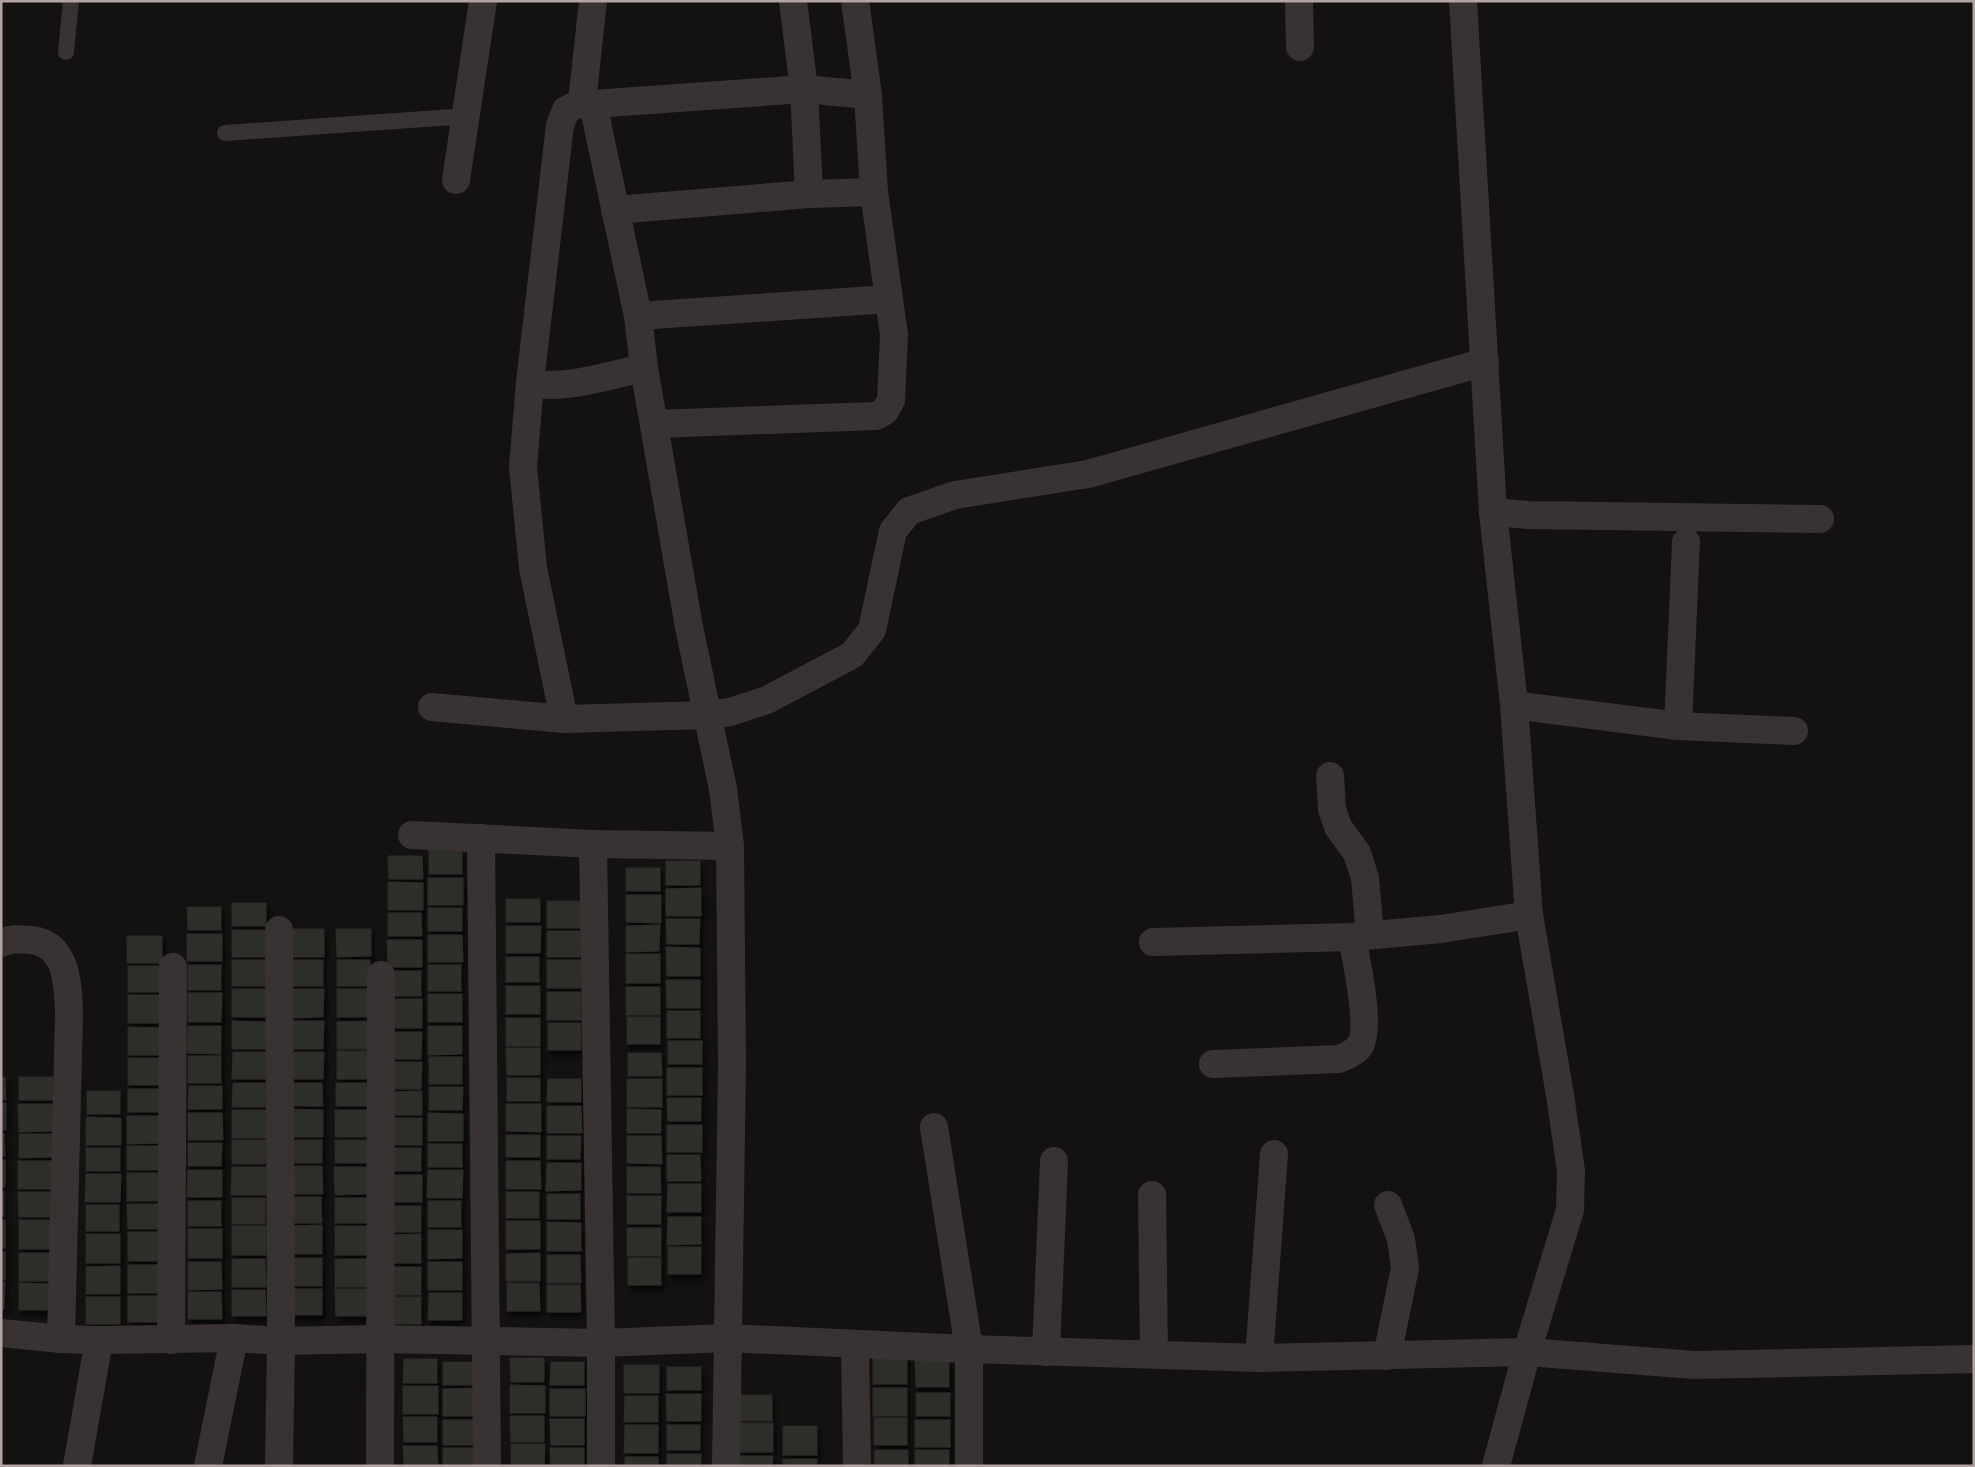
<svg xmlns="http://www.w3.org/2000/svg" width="1975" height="1467" font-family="Overpass,sans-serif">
  <defs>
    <filter id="shadow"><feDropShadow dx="3" dy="5.5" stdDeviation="2.5" flood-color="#0009"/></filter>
  </defs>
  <rect width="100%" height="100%" fill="#131211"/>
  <g fill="#2f2d2c" stroke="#2f2c2b" filter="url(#shadow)">
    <path d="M429 850 462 851V874H429Z"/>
    <path d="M388 856H422L423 879H389Z"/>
    <rect x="666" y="861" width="34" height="24"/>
    <rect x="626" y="868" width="34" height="23"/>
    <rect x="428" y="878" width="35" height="27"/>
    <path d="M388 882 423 883V910H388Z"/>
    <path d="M701 888V916H666V889Z"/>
    <path d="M626 895H661V923L626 922Z"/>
    <rect x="506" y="899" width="34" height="23"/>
    <rect x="547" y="901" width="35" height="27"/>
    <rect x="232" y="903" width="34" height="23"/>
    <path d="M187 907H221V930H188Z"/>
    <rect x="428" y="908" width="34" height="23"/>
    <path d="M388 913H421L422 936H388Z"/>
    <path d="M666 919H700L699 944H667Z"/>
    <path d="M660 925 659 951 626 952V926Z"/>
    <path d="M506 926H541L540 953H506Z"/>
    <rect x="289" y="929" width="35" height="28"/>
    <path d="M336 929H371V956L337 957Z"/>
    <rect x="232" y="930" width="35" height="27"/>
    <rect x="547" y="931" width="34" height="26"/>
    <rect x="187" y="934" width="35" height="27"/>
    <path d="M428 935H462L463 962H428Z"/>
    <rect x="127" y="936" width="35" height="27"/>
    <path d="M387 940H422V967H388Z"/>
    <path d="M666 947 700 948V976H667Z"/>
    <rect x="626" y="954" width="34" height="29"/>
    <rect x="506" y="957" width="33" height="25"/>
    <path d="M232 960H266L265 986H232Z"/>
    <rect x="290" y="960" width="33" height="26"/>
    <rect x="337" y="960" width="33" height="26"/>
    <rect x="547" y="960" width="34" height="28"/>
    <rect x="188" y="965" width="33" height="25"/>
    <rect x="428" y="965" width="33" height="26"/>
    <rect x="128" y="966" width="33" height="26"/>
    <rect x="388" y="971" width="33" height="25"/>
    <path d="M666 980H700V1008H667Z"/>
    <rect x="506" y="986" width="34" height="28"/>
    <rect x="626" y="987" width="34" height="28"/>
    <rect x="232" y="989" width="34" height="28"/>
    <path d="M290 989H324L323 1017 290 1018Z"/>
    <path d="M337 989H370L371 1017H337Z"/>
    <rect x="547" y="992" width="34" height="28"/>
    <path d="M188 993H222L221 1022H188Z"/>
    <rect x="428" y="994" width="34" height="28"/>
    <rect x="128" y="995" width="34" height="28"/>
    <rect x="388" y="999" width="34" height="29"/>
    <rect x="667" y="1011" width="33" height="27"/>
    <rect x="627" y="1017" width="33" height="27"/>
    <rect x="506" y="1018" width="34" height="28"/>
    <path d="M232 1021 266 1022V1049H232Z"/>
    <path d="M290 1021H324L323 1049H290Z"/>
    <path d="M370 1021V1049H337V1022Z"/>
    <rect x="548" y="1023" width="33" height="27"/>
    <path d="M188 1026H221V1054L187 1053Z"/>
    <path d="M428 1026H462V1054L428 1055Z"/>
    <path d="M128 1027 161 1028 162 1055H128Z"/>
    <path d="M388 1032H422L421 1059H388Z"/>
    <rect x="668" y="1041" width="34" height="23"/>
    <path d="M506 1048H540V1075H507Z"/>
    <rect x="337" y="1051" width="33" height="28"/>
    <path d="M233 1052H266V1079H232Z"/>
    <path d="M290 1052H324L323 1079H290Z"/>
    <path d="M628 1053H661L662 1076H628Z"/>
    <rect x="188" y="1056" width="33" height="27"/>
    <rect x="429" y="1057" width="33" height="27"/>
    <rect x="128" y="1058" width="33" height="27"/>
    <path d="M388 1062H422L421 1089H389Z"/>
    <rect x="667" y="1068" width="35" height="27"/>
    <path d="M1 1077H5L6 1100H1Z"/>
    <rect x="19" y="1077" width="34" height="23"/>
    <rect x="507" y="1078" width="33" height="23"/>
    <path d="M548 1079H581V1102H547Z"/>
    <rect x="627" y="1079" width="35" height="28"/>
    <path d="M233 1083H266V1107H232Z"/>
    <path d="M289 1083H322L323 1106H289Z"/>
    <rect x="336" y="1083" width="33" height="23"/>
    <path d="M189 1086H222V1109H188Z"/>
    <path d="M429 1087H463L462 1110H429Z"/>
    <rect x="128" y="1089" width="34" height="23"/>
    <rect x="87" y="1091" width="33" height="23"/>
    <path d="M422 1091V1115H388V1092Z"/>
    <path d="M667 1098H701V1121H668Z"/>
    <rect x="1" y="1103" width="5" height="27"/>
    <path d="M18 1104H53V1131L19 1132Z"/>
    <path d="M506 1104H541V1132L506 1131Z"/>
    <path d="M547 1106H581L582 1133H547Z"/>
    <path d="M288 1109 323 1110V1137H288Z"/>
    <path d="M627 1109 661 1110V1133H627Z"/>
    <path d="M232 1110H266L267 1138H232Z"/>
    <path d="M335 1110H370L369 1137H335Z"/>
    <path d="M188 1113H222L223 1140H188Z"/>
    <path d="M428 1113 463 1114V1141H428Z"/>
    <path d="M127 1116H162V1143L127 1144Z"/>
    <path d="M86 1117 121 1118V1145H86Z"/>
    <rect x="387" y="1118" width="35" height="27"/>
    <rect x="667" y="1125" width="35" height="27"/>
    <path d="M1 1133H4L5 1156H1Z"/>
    <path d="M19 1134H52V1157L19 1158Z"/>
    <rect x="506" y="1135" width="34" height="22"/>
    <path d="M547 1136H581L580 1159H547Z"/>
    <path d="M627 1136H661L662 1164 627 1163Z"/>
    <path d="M232 1140H266L265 1164H232Z"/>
    <rect x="288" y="1140" width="34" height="23"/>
    <path d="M335 1140H368L369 1163H335Z"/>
    <path d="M188 1143H222L221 1166H188Z"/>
    <rect x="428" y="1144" width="34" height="23"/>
    <rect x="127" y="1146" width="34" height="24"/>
    <rect x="86" y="1148" width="34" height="23"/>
    <path d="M387 1148H421V1171H388Z"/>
    <path d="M667 1155H700L701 1181H667Z"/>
    <rect x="1" y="1160" width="4" height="27"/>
    <rect x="18" y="1161" width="35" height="28"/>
    <path d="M506 1161H540L541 1189H506Z"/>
    <path d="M547 1163H581V1190L546 1191Z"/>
    <path d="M288 1166H322L323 1194H288Z"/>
    <path d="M232 1167H266V1195H231Z"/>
    <path d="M334 1167H369V1194L335 1195Z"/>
    <path d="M627 1167H660L661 1193H627Z"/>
    <path d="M188 1170H222V1197H187Z"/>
    <path d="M428 1170H463L462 1198H427Z"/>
    <rect x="127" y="1173" width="35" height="28"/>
    <path d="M86 1174H121L120 1202H85Z"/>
    <rect x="387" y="1175" width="35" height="27"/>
    <path d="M668 1184H701V1212H667Z"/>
    <rect x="1" y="1191" width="3" height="25"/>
    <path d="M18 1192H52V1217H19Z"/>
    <rect x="506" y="1192" width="33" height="26"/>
    <rect x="547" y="1194" width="33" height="25"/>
    <rect x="627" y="1196" width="34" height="28"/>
    <path d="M289 1197H321L322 1223H288Z"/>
    <rect x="232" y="1198" width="33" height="26"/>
    <rect x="335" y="1198" width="33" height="25"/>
    <rect x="188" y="1201" width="33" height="25"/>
    <rect x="428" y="1201" width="33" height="26"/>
    <path d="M127 1204H161L160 1229H128Z"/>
    <rect x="86" y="1205" width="33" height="26"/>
    <path d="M388 1206H421V1232H387Z"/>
    <path d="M668 1217H701V1244L667 1245Z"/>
    <rect x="1" y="1220" width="4" height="28"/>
    <rect x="19" y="1220" width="34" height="29"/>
    <rect x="506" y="1221" width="34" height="28"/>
    <path d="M547 1222 581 1223V1251H547Z"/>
    <path d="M322 1225V1254H288V1226Z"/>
    <rect x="232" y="1226" width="34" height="29"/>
    <rect x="335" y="1226" width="34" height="29"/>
    <rect x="627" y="1228" width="34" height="28"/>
    <rect x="188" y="1229" width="34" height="29"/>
    <path d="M428 1230H462V1258L428 1259Z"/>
    <rect x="128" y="1232" width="33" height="29"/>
    <rect x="86" y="1234" width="34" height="29"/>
    <path d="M421 1234V1263H387L388 1235Z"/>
    <rect x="668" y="1247" width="33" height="27"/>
    <rect x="1" y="1252" width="4" height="28"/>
    <rect x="19" y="1253" width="33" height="28"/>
    <path d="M540 1253V1281H506V1254Z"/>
    <path d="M547 1255H580L581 1283H547Z"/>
    <rect x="288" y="1258" width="34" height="28"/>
    <rect x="628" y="1258" width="33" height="27"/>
    <path d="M232 1259H265L266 1287H232Z"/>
    <path d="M335 1259H369L368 1287H335Z"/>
    <path d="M188 1262H221L222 1289 188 1290Z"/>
    <rect x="428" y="1262" width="34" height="28"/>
    <rect x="128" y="1265" width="33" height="28"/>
    <path d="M120 1266V1294H86V1267Z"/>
    <path d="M388 1267H421V1295H387Z"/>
    <path d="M1 1282H5L4 1309H1Z"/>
    <path d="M19 1283 52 1284V1310H19Z"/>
    <path d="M507 1283H539L540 1311H507Z"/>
    <path d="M547 1285H580L581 1312H547Z"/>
    <rect x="289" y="1289" width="33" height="26"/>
    <path d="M335 1289H369L368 1316H336Z"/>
    <path d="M232 1290H265L266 1316H232Z"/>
    <path d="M188 1292H221L222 1319H188Z"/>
    <path d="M429 1293H462V1320H428Z"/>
    <rect x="128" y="1296" width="33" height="26"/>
    <rect x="86" y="1297" width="34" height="27"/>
    <rect x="388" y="1297" width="33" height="27"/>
    <rect x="873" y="1355" width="34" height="29"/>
    <path d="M510 1358H544V1382H511Z"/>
    <path d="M404 1359H437V1383H403Z"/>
    <path d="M915 1359H949V1387H916Z"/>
    <rect x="443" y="1362" width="34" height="23"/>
    <path d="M551 1362H584V1385H550Z"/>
    <rect x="624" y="1365" width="35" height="28"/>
    <rect x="667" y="1367" width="34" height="23"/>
    <path d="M510 1385 545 1386V1413H510Z"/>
    <rect x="403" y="1386" width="35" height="28"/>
    <path d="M478 1388 477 1416H443V1389Z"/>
    <rect x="873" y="1388" width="34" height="28"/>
    <rect x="550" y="1389" width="35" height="27"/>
    <rect x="916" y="1393" width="34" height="23"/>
    <path d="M666 1394H701V1421H667Z"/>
    <rect x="739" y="1395" width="33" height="26"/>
    <path d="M625 1396H658V1422H624Z"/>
    <path d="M510 1416H544V1442H511Z"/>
    <path d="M403 1417H437V1442H404Z"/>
    <rect x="874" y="1418" width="33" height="27"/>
    <path d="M550 1419H584V1445H551Z"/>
    <rect x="443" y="1420" width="33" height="25"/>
    <rect x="915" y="1420" width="35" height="27"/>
    <rect x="739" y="1423" width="34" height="29"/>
    <path d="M625 1425H658V1453H624Z"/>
    <rect x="667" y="1425" width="33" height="25"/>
    <rect x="783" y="1426" width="34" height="29"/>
    <path d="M511 1444H545L544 1466H511Z"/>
    <path d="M403 1446H437L438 1466H404Z"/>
    <rect x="443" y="1448" width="34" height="18"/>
    <path d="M550 1448H584V1466H551Z"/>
    <path d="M875 1450H908V1466H874Z"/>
    <rect x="915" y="1450" width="34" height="16"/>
    <rect x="667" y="1454" width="34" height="12"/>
    <path d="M739 1456H773L772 1466H739Z"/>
    <rect x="625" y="1457" width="33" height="9"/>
    <rect x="783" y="1459" width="34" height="7"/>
  </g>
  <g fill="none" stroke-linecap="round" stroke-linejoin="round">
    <g stroke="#383332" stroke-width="16">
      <path d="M66 52 71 1"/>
      <path d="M225 133 467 116"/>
    </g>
    <g stroke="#383332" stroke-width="28">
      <path d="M593 1 582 102 593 104 638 316 644 368 689 627 723 789 730 846 732 1065 726 1466"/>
      <path d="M793 1 804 89 809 194"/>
      <path d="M1299 1 1300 47"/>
      <path d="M1463 1 1493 512 1514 705 1529 915 1560 1095 1571 1171 1570 1210 1527 1352 1496 1466"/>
      <path d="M593 104 804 89 868 95"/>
      <path d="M456 180 483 1"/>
      <path d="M615 210 809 194 874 192"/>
      <path d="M638 316 889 299"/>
      <path d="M530 382C561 392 612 374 644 368"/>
      <path d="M655 424 876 416 885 411 891 400 894 335 874 192 868 95 855 1"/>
      <path d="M1493 512 1529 515 1820 519"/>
      <path d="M1514 705 1678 726 1794 731"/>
      <path d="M432 707 564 719 707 715 730 712 767 700 852 655 872 630 893 531 909 511 955 495 1088 474 1485 362"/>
      <path d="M564 719 533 568 523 467 530 382 560 125 566 110 582 102"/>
      <path d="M1678 726 1686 542"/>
      <path d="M1330 776 1332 809 1338 827 1357 853 1365 878 1370 935"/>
      <path d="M412 835 593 844 730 846"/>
      <path d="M481 838 487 1466"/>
      <path d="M593 844 601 1343V1466"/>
      <path d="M1153 942 1352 937 1441 929 1529 915"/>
      <path d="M1 943C12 938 19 939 31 940 68 944 68 986 69 1015L61 1339"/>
      <path d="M1213 1064 1339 1059C1346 1056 1354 1053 1359 1047 1372 1030 1356 959 1352 937"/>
      <path d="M934 1127 969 1349V1466"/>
      <path d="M1152 1195 1154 1354"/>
      <path d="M1 1333 61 1339 99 1340 234 1338 281 1341 379 1339 601 1343 728 1338 969 1349 1259 1358 1527 1352 1694 1365 1974 1359"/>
      <path d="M171 1340 173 967"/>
      <path d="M855 1345 857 1466"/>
      <path d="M1046 1352 1054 1161"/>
      <path d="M1387 1356 1405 1268 1401 1239 1388 1205"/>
      <path d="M1259 1358 1274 1154"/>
      <path d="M77 1466 99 1340"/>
      <path d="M208 1466 234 1338"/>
      <path d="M279 1466 281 1341 279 930"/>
      <path d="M380 1466 381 975"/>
    </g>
  </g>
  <rect width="1975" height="1467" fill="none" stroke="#b3a3a4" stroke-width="5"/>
</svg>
